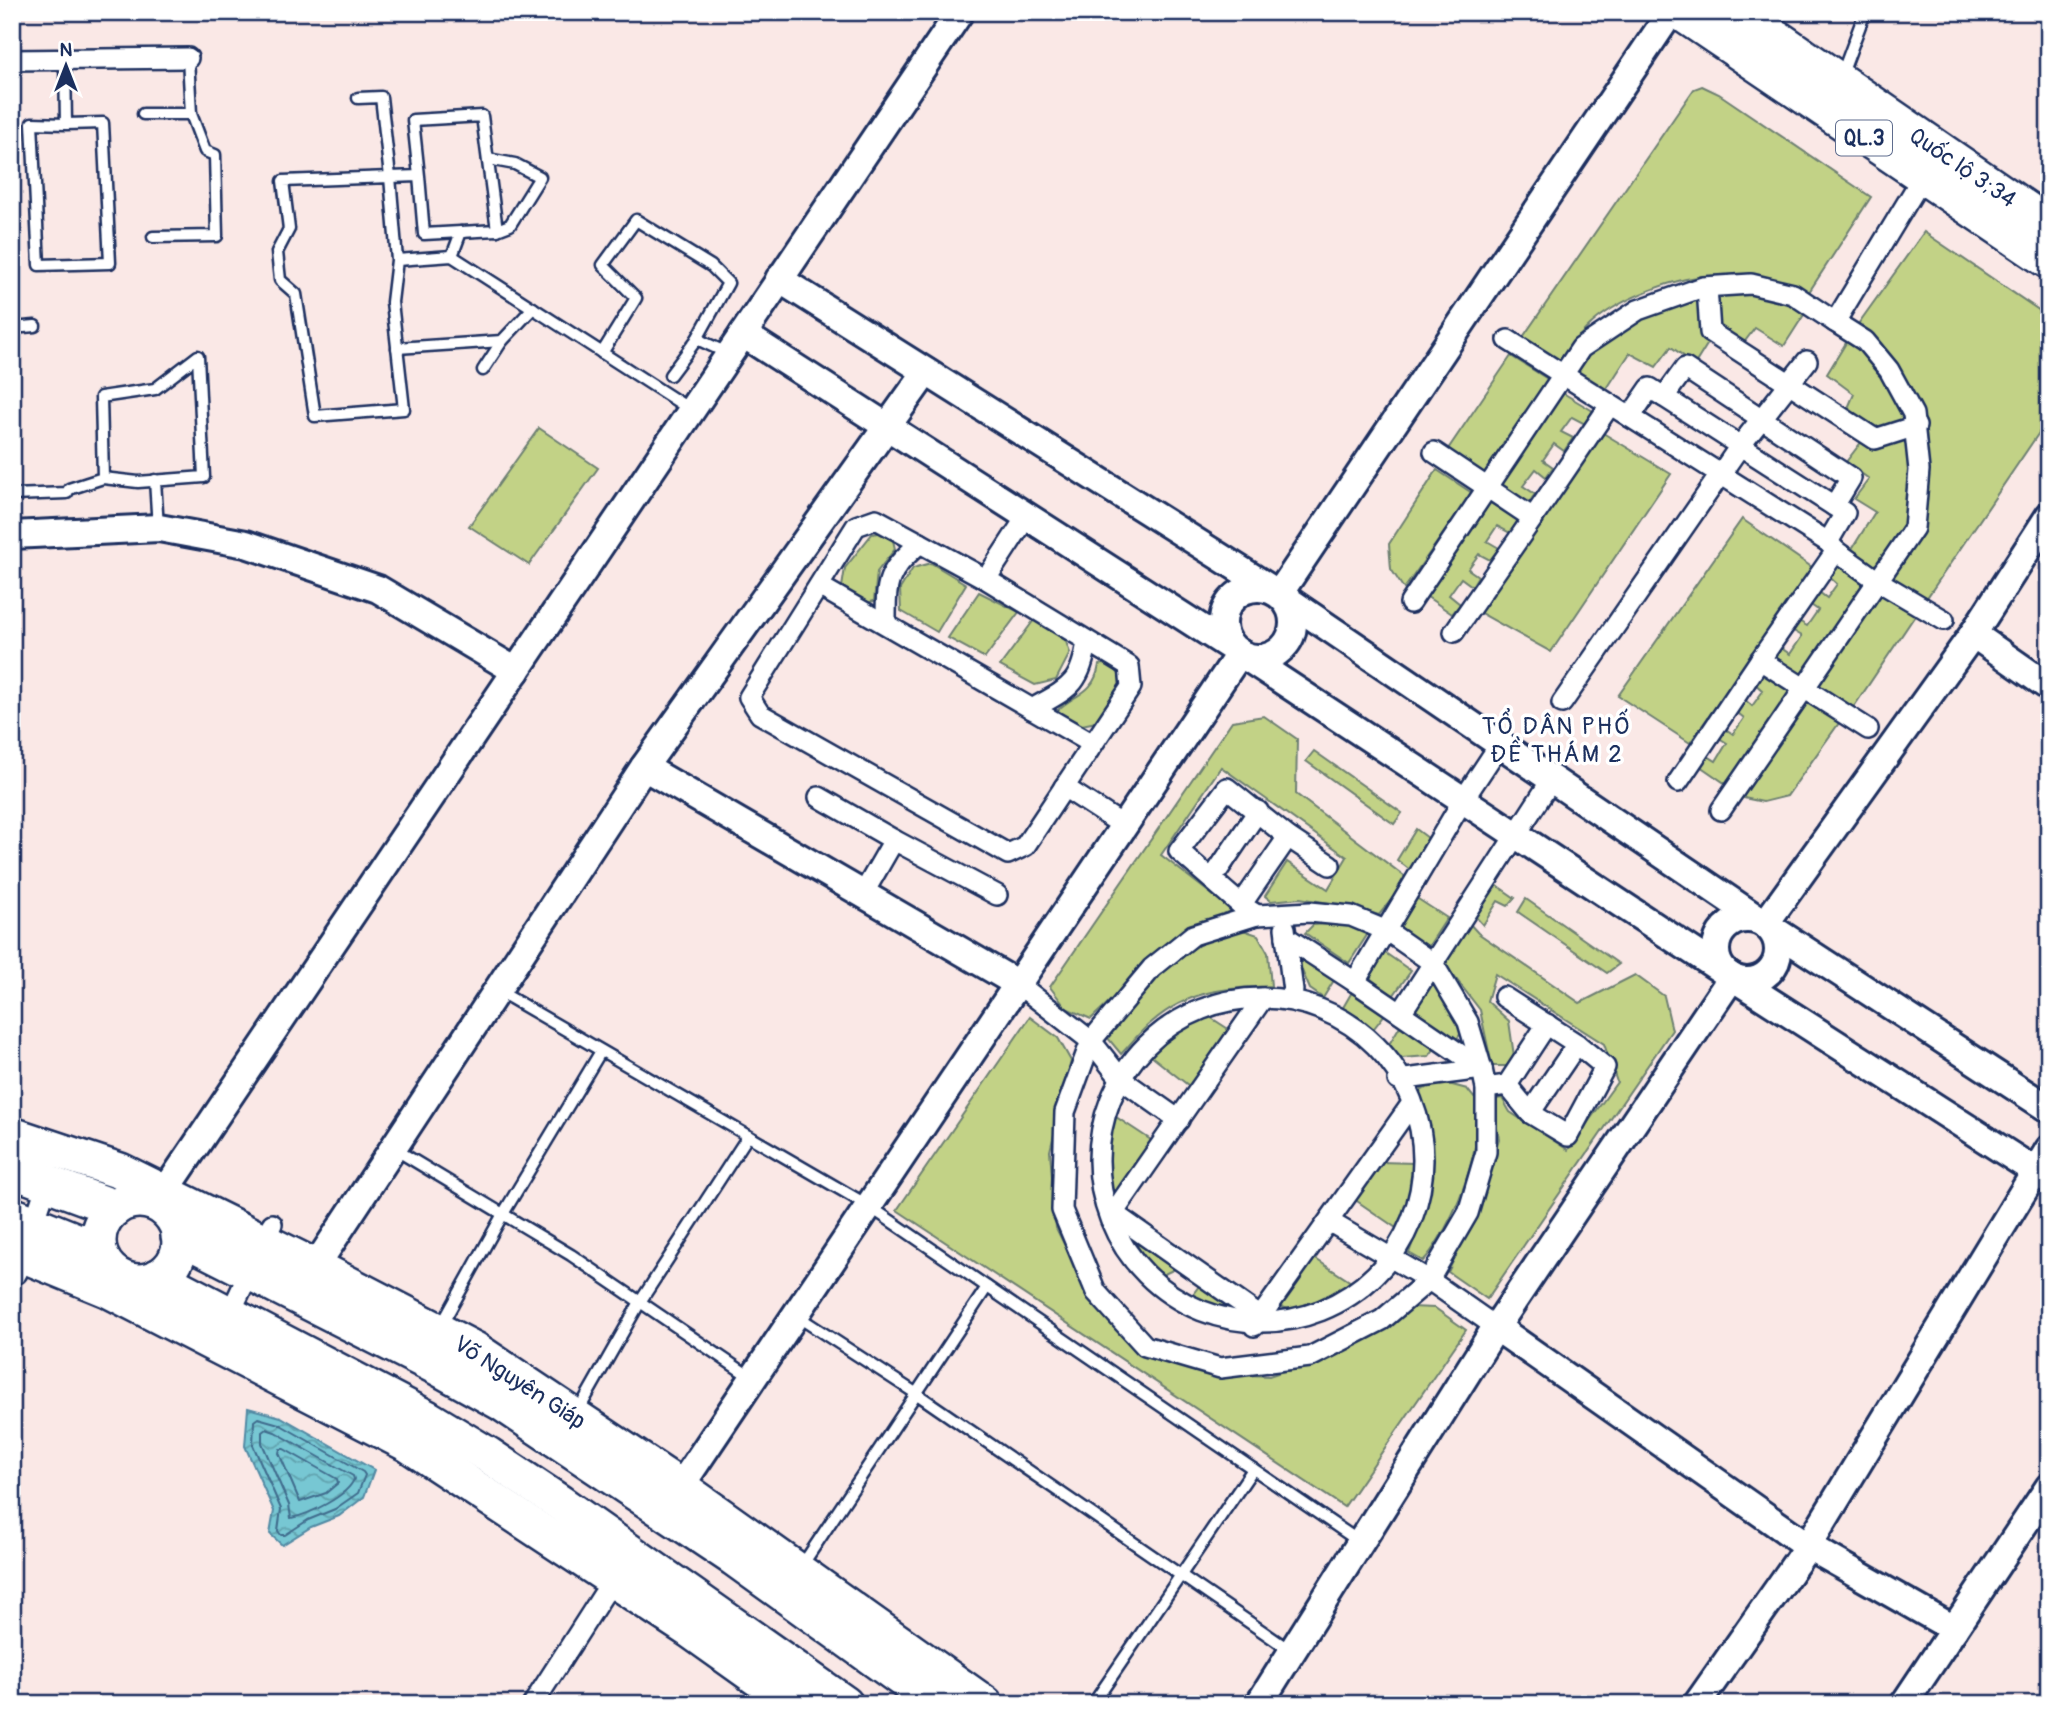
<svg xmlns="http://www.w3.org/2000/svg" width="2061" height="1716" font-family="Pangolin,sans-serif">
  <defs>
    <pattern id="water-waves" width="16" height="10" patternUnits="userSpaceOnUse" patternTransform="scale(1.75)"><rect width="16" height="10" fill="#77c7d3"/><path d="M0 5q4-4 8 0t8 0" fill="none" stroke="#61a2ae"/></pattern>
  </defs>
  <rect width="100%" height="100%" fill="#fae8e6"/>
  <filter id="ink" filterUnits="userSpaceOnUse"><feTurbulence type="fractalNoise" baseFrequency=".0143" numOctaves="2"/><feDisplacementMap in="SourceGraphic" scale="14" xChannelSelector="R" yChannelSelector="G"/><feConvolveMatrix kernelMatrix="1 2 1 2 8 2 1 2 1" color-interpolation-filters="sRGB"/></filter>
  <g filter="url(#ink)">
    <g fill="#c2d286" stroke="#6e8072" stroke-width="2">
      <path d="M1702 86 1719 94 1871 197 1807 295C1781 289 1749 278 1723 276 1682 273 1615 299 1586 329 1576 339 1568 352 1560 363L1521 340 1694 89Z"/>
      <path d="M1924 232 2049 317V418L1924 602 1889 577 1908 547 1919 429 1856 327Z"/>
      <path d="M1752 289 1807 310 1784 346 1755 328 1733 357 1710 340 1695 364 1671 347 1656 367 1630 353 1606 390 1570 371C1600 340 1634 311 1676 298 1700 292 1728 292 1752 289Z"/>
      <path d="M1849 338 1858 344 1887 383 1897 399 1911 434 1909 529 1882 572 1850 552 1875 512 1854 499 1869 479 1846 462 1862 441 1845 415 1854 394 1827 374Z"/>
      <path d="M1511 356 1549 380 1484 476 1446 452Z"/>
      <path d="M1558 390 1593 411 1585 424 1572 417 1561 432 1573 438 1564 451 1554 444 1543 460 1553 467 1546 477 1536 469 1523 486 1535 494 1527 505 1495 483Z"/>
      <path d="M539 428 598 468 529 565 469 526Z"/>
      <path d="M1598 430 1671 474 1551 652 1475 610Z"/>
      <path d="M1437 470 1472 493 1404 589 1391 569 1389 544Z"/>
      <path d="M1484 499 1518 520 1510 533 1497 526 1487 541 1499 548 1490 560 1479 554 1468 569 1478 576 1472 586 1461 578 1449 595 1460 604 1452 614 1420 592Z"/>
      <path d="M1742 519 1813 568 1690 743 1618 696Z"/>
      <path d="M885 532 893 540 895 549 877 572 874 601 863 604 842 587 845 568 872 534Z"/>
      <path d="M1835 562 1867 586 1803 679 1771 657 1778 646 1790 654 1802 636 1790 629 1797 620 1807 626 1818 610 1808 603 1816 590 1827 598 1837 584 1826 574Z"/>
      <path d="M931 563 966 584 937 632 901 611 900 589 913 568Z"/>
      <path d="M1878 591 1916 614 1851 711 1814 686Z"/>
      <path d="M979 592 1019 612 985 658 948 638Z"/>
      <path d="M1034 620 1065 639 1070 653 1056 680 1035 685 1000 666Z"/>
      <path d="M1109 663 1120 675V688L1096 722 1082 725 1057 711C1073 694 1094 695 1099 665Z"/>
      <path d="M1760 669 1793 693 1729 786 1697 764 1703 753 1716 761 1727 743 1716 736 1723 727 1733 734 1744 718 1734 710 1742 697 1752 706 1763 691 1752 681Z"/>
      <path d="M1804 700 1839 723 1787 796 1763 802 1739 797Z"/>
      <path d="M1264 716 1297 739 1296 794 1408 879 1379 915 1347 906 1300 898 1271 901 1265 896 1287 862 1328 889 1347 857 1221 767 1161 855 1233 911 1177 937 1091 1019 1066 1008 1050 987 1232 721Z"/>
      <path d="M1314 751 1402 813 1394 824 1306 761Z"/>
      <path d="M1416 829 1428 838 1410 870 1397 860Z"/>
      <path d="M1495 884 1515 898 1508 906 1498 901 1483 925 1472 913Z"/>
      <path d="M1415 897 1447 918 1428 947 1397 927Z"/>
      <path d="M1526 899 1619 964 1607 973 1518 912Z"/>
      <path d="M1468 922 1478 933 1580 1003 1635 975 1664 996 1672 1030 1487 1299 1448 1272 1471 1223 1499 1139 1492 1100 1502 1098 1510 1112 1568 1150 1617 1082 1604 1044 1495 974 1487 1001 1509 1021 1515 1063 1507 1066H1492L1480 1010 1443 962Z"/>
      <path d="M1343 923 1369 932 1349 963 1305 933 1313 925Z"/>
      <path d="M1240 929 1258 935 1268 953 1271 986C1225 988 1189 990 1152 1022 1140 1031 1131 1044 1121 1054L1107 1037C1132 1000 1160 969 1199 945 1211 938 1227 934 1240 929Z"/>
      <path d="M1381 950 1411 971 1393 996 1366 975Z"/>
      <path d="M1307 956 1336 977 1323 998 1310 989 1299 964Z"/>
      <path d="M1435 981 1464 1029 1456 1040 1414 1012 1412 1002 1427 982Z"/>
      <path d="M1352 992 1385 1014 1371 1032 1341 1011Z"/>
      <path d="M1202 1012 1233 1032 1193 1089 1146 1052 1172 1026Z"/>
      <path d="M1030 1017 1058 1038 1071 1061 1050 1151 1056 1228 1085 1286 1116 1330 1154 1359 1210 1373 1269 1376 1351 1348 1411 1307 1435 1308 1466 1330 1344 1507 897 1210Z"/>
      <path d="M1400 1026 1435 1048 1429 1056 1402 1058 1388 1046Z"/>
      <path d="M1441 1082 1467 1089 1482 1108C1475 1153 1467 1189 1445 1229 1438 1240 1433 1251 1423 1261L1409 1253C1424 1211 1440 1173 1430 1127 1428 1115 1421 1103 1416 1092Z"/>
      <path d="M1110 1113 1157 1144 1118 1194 1107 1185 1104 1145Z"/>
      <path d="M1380 1162 1415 1163V1202L1402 1232 1354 1199Z"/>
      <path d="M1139 1244 1175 1269 1158 1277 1134 1249Z"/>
      <path d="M1314 1258 1357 1286 1331 1300 1296 1312 1280 1306Z"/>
      <path d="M1199 1286 1234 1310 1220 1313 1190 1298Z"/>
    </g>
    <path fill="url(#water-waves)" stroke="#528aa4" stroke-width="2" d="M248 1408 281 1417 374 1470 364 1497 339 1516 311 1527 282 1545 270 1534 274 1511 245 1446Z"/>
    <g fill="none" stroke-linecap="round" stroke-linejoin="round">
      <g stroke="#406c8d" stroke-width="2">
        <path d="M258 1418 279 1424 363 1472 365 1475 358 1493 335 1509 308 1520 285 1535H281L278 1531 281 1509 253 1445 254 1421Z"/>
        <path d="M266 1429 275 1432 353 1476 354 1479C348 1496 308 1515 291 1518L289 1505 262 1443V1432Z"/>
        <path d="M280 1449H284L337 1479 338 1483 326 1493 300 1502 279 1453Z"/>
      </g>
      <g stroke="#1b2f5e" stroke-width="15">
        <g id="lane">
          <path d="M65 59 66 124 32 123 39 265 110 263 103 123 66 124"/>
          <path d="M1842 74 1865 12"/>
          <path d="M358 98 381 97 390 177 419 176 413 120 482 116 497 230 424 234 419 176"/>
          <path d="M143 114H191L188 58"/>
          <path d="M488 159 515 164 540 177 510 225 497 230"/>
          <path d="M153 237 217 236 215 155 205 151 191 114"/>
          <path d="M452 256 461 232"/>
          <path d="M397 260 390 177 283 181 289 229 277 252 280 280 296 294 315 416 404 409 392 302 397 260 452 256 691 410"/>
          <path d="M12 328 35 326"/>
          <path d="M397 348 502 341 533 308"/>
          <path d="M602 353 636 298 603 265 636 220 711 266 728 283 697 339"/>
          <path d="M483 370 502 341"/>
          <path d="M670 375 697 339 729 354"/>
          <path d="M155 480 158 528"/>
          <path d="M12 495 67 493 69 489 103 478 138 482 204 477 198 356 155 389 101 397 103 478"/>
          <path d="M497 990 869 1206 1360 1542"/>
          <path d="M393 1148 571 1255 752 1378"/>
          <path d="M797 1316 917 1394 1291 1651"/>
          <path d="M441 1326 503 1214 601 1051"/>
          <path d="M577 1413 640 1302 748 1136"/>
          <path d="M801 1567 987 1287"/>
          <path d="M1093 1704 1253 1469"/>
        </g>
      </g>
      <g stroke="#1b2f5e" stroke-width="24">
        <g id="street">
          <path d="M12 60 188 58"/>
          <path d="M1707 287 1710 332 1875 439 1916 426"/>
          <path d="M1508 340 1828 542 1836 551 1760 660"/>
          <path d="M1664 397 1685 368 1851 478 1834 506"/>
          <path d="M1630 417 1650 388 1845 513 1828 542"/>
          <path d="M1434 452 1533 518 1610 405"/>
          <path d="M1836 551 1878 581 1944 620"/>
          <path d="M986 579 1129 666 1131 687 1025 846 1008 854 760 714 749 697 856 526 876 519 986 579 1027 516"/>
          <path d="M819 586 1093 744"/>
          <path d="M1410 603 1581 348 1638 310 1703 287 1751 284 1793 294 1835 322 1922 178"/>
          <path d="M886 624C886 580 886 573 920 543"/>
          <path d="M1454 632 1533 518"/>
          <path d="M1562 703 1740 446 1807 361"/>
          <path d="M1032 709C1069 688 1081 685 1087 641"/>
          <path d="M1678 782 1760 660 1868 729"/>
          <path d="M1064 787 1124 826"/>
          <path d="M819 797 894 840"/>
          <path d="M1721 810 1914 528 1919 470 1913 414 1889 370 1865 341 1835 322"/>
          <path d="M1212 879 1258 811"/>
          <path d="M863 894 894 840 997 895"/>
          <path d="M1241 905 1288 837"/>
          <path d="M1310 912 1351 916 1387 931 1433 963 1468 1022 1482 1069 1486 1088V1152L1468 1213 1429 1280 1382 1320 1310 1357 1220 1368 1145 1346 1096 1292 1062 1210 1065 1112 1091 1041 1152 968 1193 935 1257 915Z"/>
          <path d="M1257 915 1241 905 1179 851 1227 788 1288 837 1330 865"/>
          <path d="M1285 928 1293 991 1287 1000"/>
          <path d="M1286 937 1355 982 1463 800 1500 744"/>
          <path d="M1355 982 1482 1069"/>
          <path d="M1018 984 1091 1041 1121 1079 1179 1120"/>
          <circle cx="1261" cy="1160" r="162"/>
          <path d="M1401 1013 1552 779"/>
          <path d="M1398 1080 1482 1069"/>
          <path d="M1507 1085 1547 1024"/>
          <path d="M1486 1088 1507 1085 1530 1113 1568 1136 1605 1067 1577 1044 1504 997"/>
          <path d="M1530 1113 1577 1044"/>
          <path d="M1113 1213 1261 1317"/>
          <path d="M1112 1215 1263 998"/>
          <path d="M1330 1222 1429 1280 1496 1327"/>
          <path d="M17 1273 50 1175"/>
          <path d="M226 1322 272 1224"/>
          <path d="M1254 1326 1410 1106"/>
          <path d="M533 1704 603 1595 616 1581"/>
        </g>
      </g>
      <g stroke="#1b2f5e" stroke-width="32">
        <g id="secondary">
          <path d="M779 279 1279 594 1765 924 2049 1109"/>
          <path d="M743 334 1240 653 1732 977 2049 1180"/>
          <path d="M12 535 159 528 246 544 378 589 516 671"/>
          <circle cx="1258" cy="623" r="35"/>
          <path d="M1279 594 1671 12"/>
          <path d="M1973 634 2049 687"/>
          <path d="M644 767 1018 984"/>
          <circle cx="1747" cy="950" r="31"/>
          <path d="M1765 924 1973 634 2049 516"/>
          <path d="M164 1193 960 12"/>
          <path d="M315 1267 644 767 926 372"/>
          <path d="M1496 1327 1808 1546 1954 1629"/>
          <path d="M680 1487 1240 653"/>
          <path d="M1259 1704 1496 1327 1732 977"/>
          <path d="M1697 1704 1808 1546 2049 1149"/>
          <path d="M1904 1704 2049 1487"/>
        </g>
      </g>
      <g stroke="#1b2f5e" stroke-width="40">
        <g id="highway">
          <path d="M1680 12 2049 261"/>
          <path d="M1739 12 2049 225"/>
          <path d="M12 1135 120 1171 315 1267 475 1350 680 1487 985 1704"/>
          <path d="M12 1170 115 1208"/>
          <circle cx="139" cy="1241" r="41"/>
          <path d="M12 1215 99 1250"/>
          <path d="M179 1236 439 1368 502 1403 734 1558 937 1704"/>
          <path d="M12 1250 107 1289 408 1444 690 1630 794 1704"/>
          <path d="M158 1277 427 1418 488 1455 560 1503 845 1704"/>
        </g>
      </g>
      <use href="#lane" stroke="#fff" stroke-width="10"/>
      <use href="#street" stroke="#fff" stroke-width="19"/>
      <use href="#secondary" stroke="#fff" stroke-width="26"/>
      <use href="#highway" stroke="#fff" stroke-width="35"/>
    </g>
  </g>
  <g text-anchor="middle" stroke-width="7" stroke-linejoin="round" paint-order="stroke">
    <rect fill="#fff" stroke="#5f6d8e" stroke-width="2" x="1836" y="120.5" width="56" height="35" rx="5"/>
    <g font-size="21" font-weight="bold" fill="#1b2f5e">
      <text x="1864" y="145">QL.3</text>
    </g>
    <g font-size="23" fill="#1b2f5e" stroke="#fff">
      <text transform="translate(1963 167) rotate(34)" y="8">Quốc lộ 3;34</text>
      <text transform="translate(520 1382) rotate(33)" y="8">Võ Nguyên Giáp</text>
    </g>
    <g font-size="24" letter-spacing="2" fill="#1b2f5e" stroke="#fff">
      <text x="1557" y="734">TỔ DÂN PHỐ<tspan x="1557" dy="28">ĐỀ THÁM 2</tspan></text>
    </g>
  </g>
  <rect width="2061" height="1716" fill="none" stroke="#fff" stroke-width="42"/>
  <rect x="21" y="21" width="2019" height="1674" fill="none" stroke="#1b2f5e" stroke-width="2.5" filter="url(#ink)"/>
  <g transform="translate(66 66)" stroke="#ffffff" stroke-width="5" paint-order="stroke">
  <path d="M0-5L12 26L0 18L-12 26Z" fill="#1b2f5e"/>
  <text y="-10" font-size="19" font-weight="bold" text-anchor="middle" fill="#1b2f5e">N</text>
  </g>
</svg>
